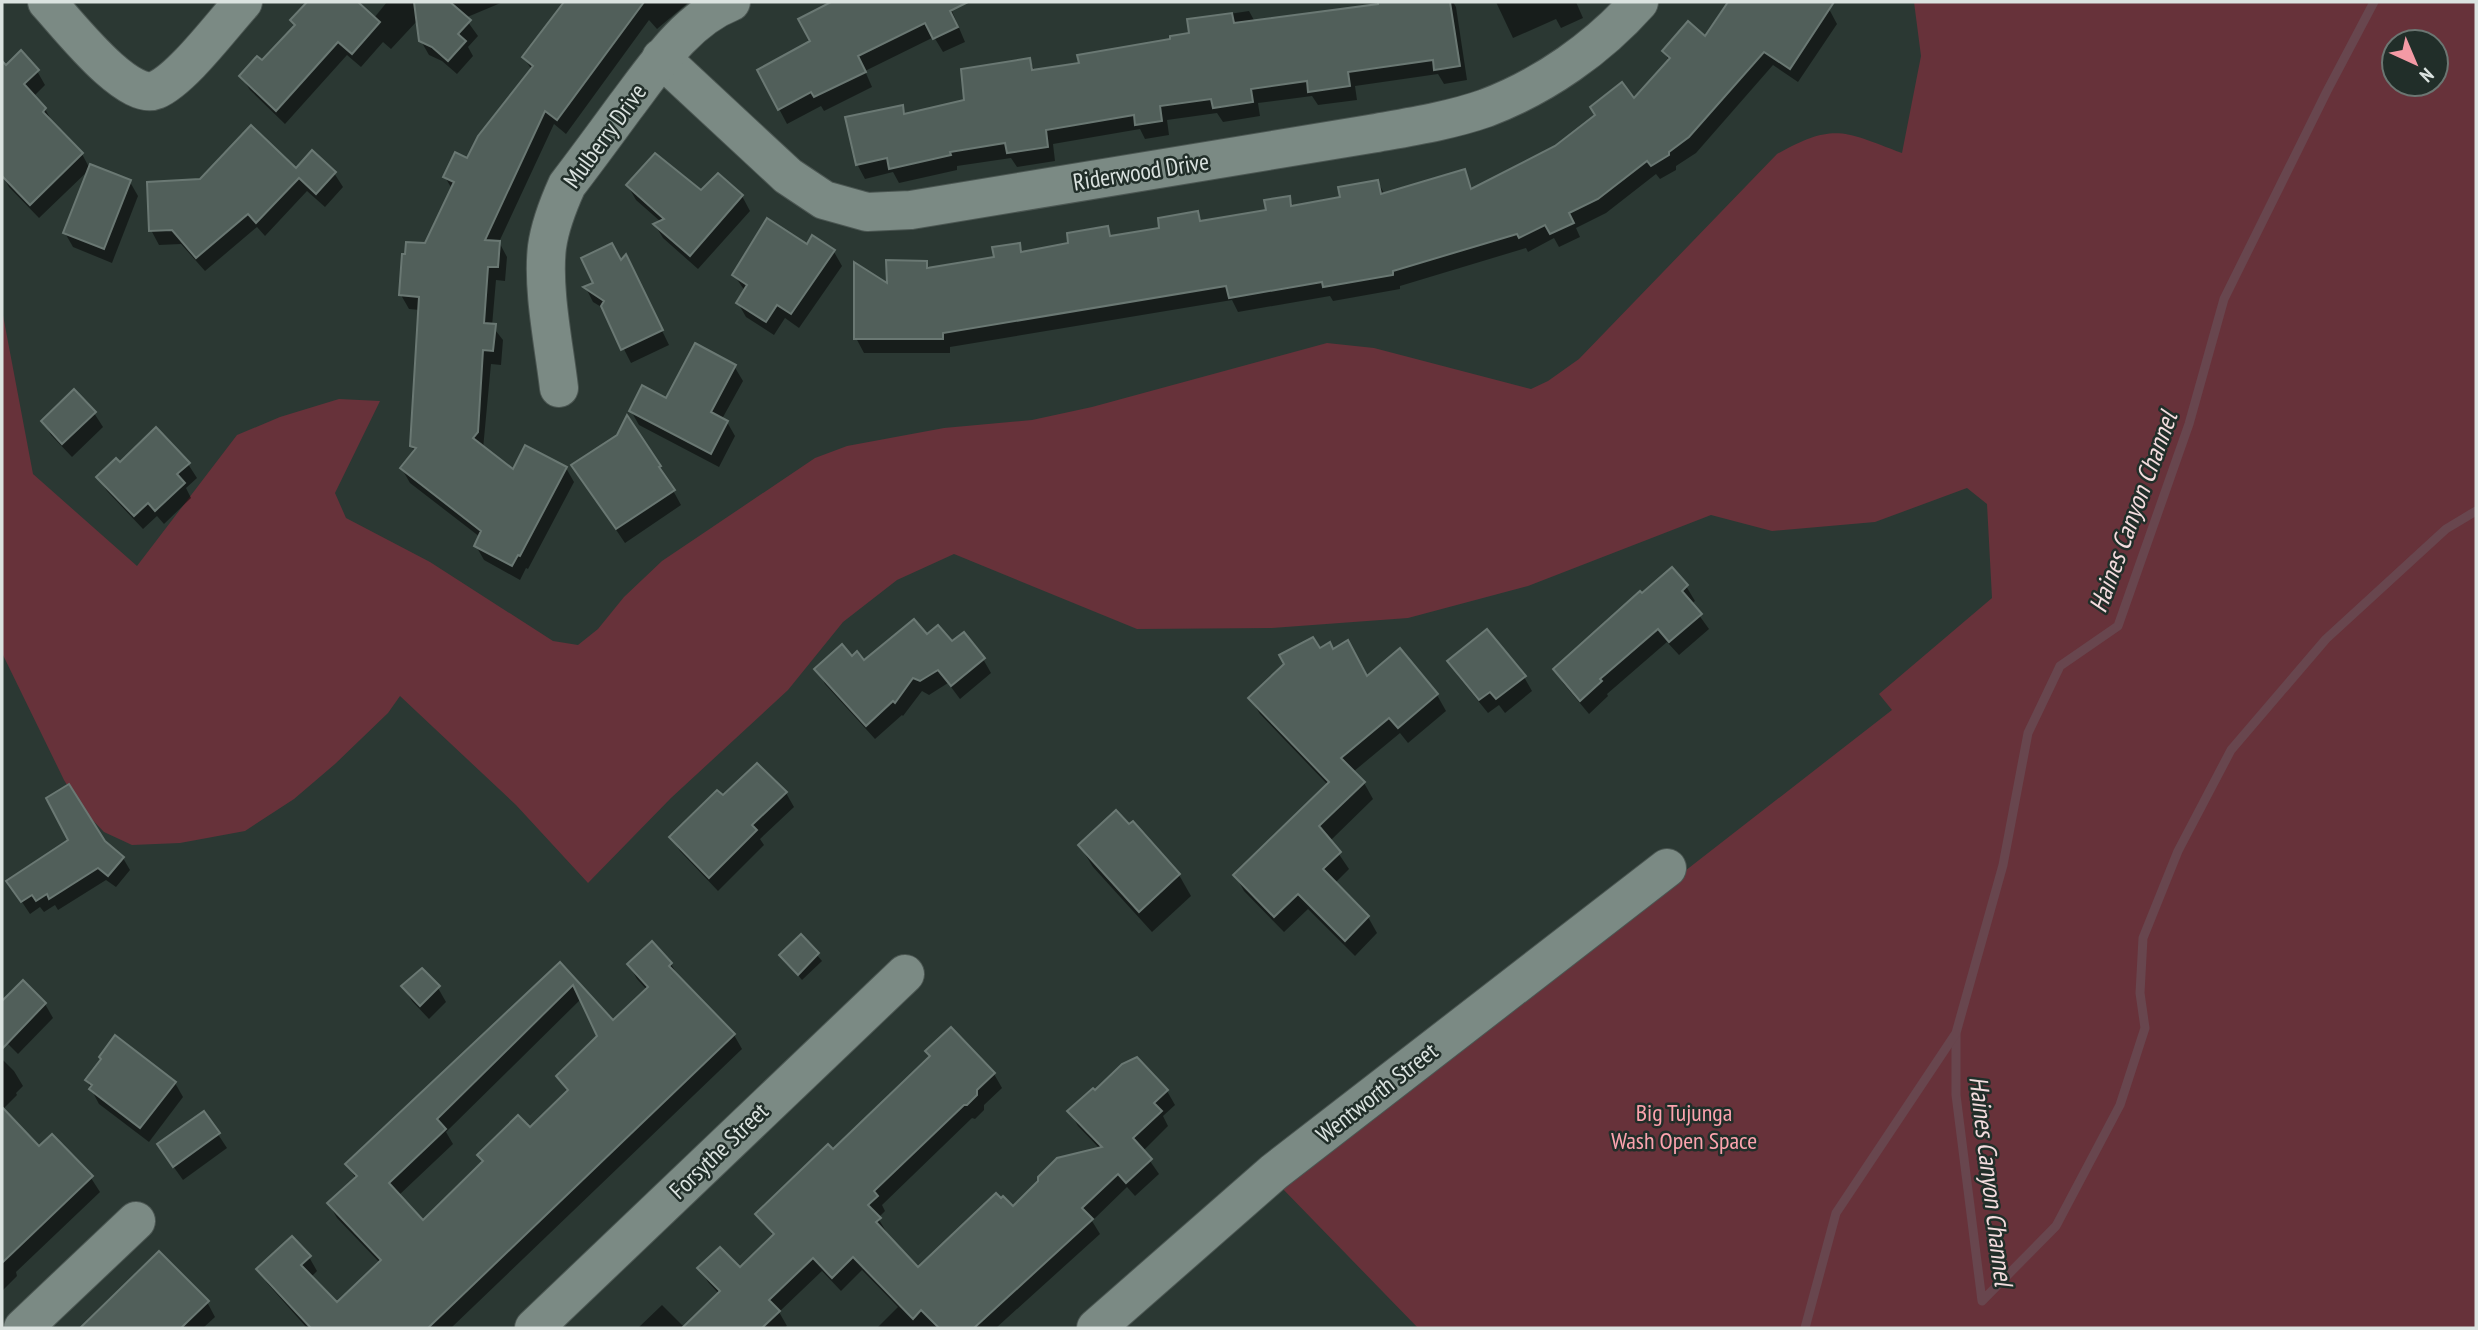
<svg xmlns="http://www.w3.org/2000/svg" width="2478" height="1330" font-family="'PT Sans Narrow',sans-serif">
  <rect width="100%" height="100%" fill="#2b3833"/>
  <path fill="#67323a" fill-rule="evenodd" d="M1914 2H2476V1328H1418L1280 1186 1892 710 1879 694 1992 598 1987 504 1967 488 1875 522 1772 531 1711 515 1528 586 1408 618 1272 628 1137 629 954 554 897 580 843 622 788 690 671 798 588 883 516 805 400 696 388 713 335 764 294 799 245 831 180 843 132 845 104 832 81 808 64 780 2 653V310L33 474 137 566 237 435 280 417 339 399 380 401 335 493 346 518 430 562 553 641 578 645 598 629 624 597 662 561 815 458 847 446 944 428 1032 420 1092 407 1327 343 1374 348 1531 389 1548 381 1579 359 1777 154C1834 122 1844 131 1902 153L1921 56ZM2394 42H2436V84H2394Z"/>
  <g fill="#0007" fill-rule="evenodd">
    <path d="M317 2H356L374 18 387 2H503L465 18 478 36 468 47 473 56 457 74 442 61 429 55 421 41 418 20 391 49 383 42 361 67 347 55 285 124 250 90 241 76 262 63 296 27 292 21Z"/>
    <path d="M566 2H585L601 14 614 2H689L657 29 649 20 566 134 554 124 499 242 507 257 505 281 496 280 492 326 503 340 501 365 491 364 483 449 513 471 566 468 574 482 528 569 526 568 520 580 484 560 476 546 480 537 410 483 402 469 415 452 411 446 420 310 409 309 401 295 452 189 445 177 468 161 532 70 524 58Z"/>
    <path d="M867 2H953L949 4 965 42 943 52 934 37 865 71 872 87 824 111 821 106 787 124 759 71 813 42 836 17Z"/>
    <path d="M1392 2H1453L1456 7 1467 80 1444 84 1438 74 1355 86 1357 100 1318 105 1312 96 1258 103 1260 116 1223 122 1217 113 1167 120 1169 135 1145 139 1140 129 1053 144 1055 161 1017 167 1011 158 957 166V170L899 183 893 172 865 179 857 164 902 107 906 115 966 102 1029 60 1035 71 1081 65 1191 35 1189 20 1249 11 1255 22 1369 12Z"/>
    <path d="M1496 2H1576L1583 18 1561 28 1556 19 1513 38Z"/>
    <path d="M1730 2H1826L1824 6 1829 9 1837 24 1798 82 1773 65 1696 153 1676 166V170L1660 179 1656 174 1606 213 1576 228 1580 237 1559 247 1554 238 1528 252 1526 248 1400 286V289L1333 301 1330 296 1238 312 1232 300 950 347V353H864L856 338 888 287 926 262 930 269 996 259 1019 245 1024 253 1071 245 1107 228 1113 238 1161 230 1197 213 1203 223 1268 212 1289 198 1294 207 1342 199 1378 182 1385 195 1464 171 1473 190 1556 148 1634 101 1669 61 1664 51 1705 38Z"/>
    <path d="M20 53 37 71 45 85 33 97 45 109 53 123 82 154 90 169 39 218 9 187 2 175 9 165 2 158V71Z"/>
    <path d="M296 170 334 173 343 187 325 207 307 191 265 236 257 227 205 271 181 244 159 245 151 230 201 181Z"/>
    <path d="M130 182 138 196 112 263 73 247 65 233Z"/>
    <path d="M628 186 742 196 750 211 698 269 663 238 655 225 661 222 636 200Z"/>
    <path d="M813 238 834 252 842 266 799 328 785 318 774 335 746 317 738 303 745 291 734 275 807 246Z"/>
    <path d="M626 257 669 345 631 363 603 308 593 302 586 288 595 284Z"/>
    <path d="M734 366 743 381 722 419 727 422 735 436 719 467 639 425 631 411 667 401Z"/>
    <path d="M94 413 103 427 72 457 51 435 43 421Z"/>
    <path d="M627 418 660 467 681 505 625 543 573 466 618 436Z"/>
    <path d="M119 464H188L197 478 186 488 191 498 164 524 157 516 143 529 107 491 98 477Z"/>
    <path d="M1686 586 1695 601 1691 604 1709 629 1679 655 1667 642 1607 694 1608 696 1589 714 1563 683 1555 669Z"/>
    <path d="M952 644 983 659 991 673 960 699 948 683 929 695 922 691 903 716 902 715 875 739 825 684 817 669 852 658 864 662Z"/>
    <path d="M1319 650 1333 651 1367 678 1437 695 1446 711 1408 743 1400 733 1353 772 1364 783 1373 799 1330 841 1349 869 1335 883 1368 917 1377 933 1355 956 1308 909 1284 932 1244 891 1235 875 1328 785 1260 714 1250 698Z"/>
    <path d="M1449 662 1524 677 1532 691 1505 713 1499 705 1488 713 1458 676Z"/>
    <path d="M786 793 794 807 760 839 764 845 718 891 680 851 671 837 723 797Z"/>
    <path d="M103 842 123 858 130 870 116 887 106 880 58 910 55 905 44 912 40 907 30 914 16 893Z"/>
    <path d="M1080 846 1179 875 1191 896 1152 932 1093 867Z"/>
    <path d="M801 936 822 961 802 980 781 955Z"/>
    <path d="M671 964 680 979 734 1035 742 1049 451 1328H307L267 1283 259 1269 309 1257 317 1271 311 1277 337 1304 380 1263 337 1218 329 1204 356 1179 348 1165 560 965 613 1023 647 990 637 979 629 965ZM581 999 599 1037 558 1077 568 1093 530 1129 479 1155 484 1163 423 1222 398 1196 453 1144 446 1132Z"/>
    <path d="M23 982 45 1004 53 1018 18 1054 2 1038V1003Z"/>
    <path d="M404 987 438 988 446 1002 429 1019 412 1001Z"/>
    <path d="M2 1059 14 1071 23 1086 16 1093 17 1095 2 1110 39 1149 52 1137 91 1178 100 1192 16 1272 17 1276 2 1291Z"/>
    <path d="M1137 1059 1167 1091 1175 1105 1163 1116 1168 1126 1143 1151 1159 1174 1135 1196 1127 1187 1092 1221 1100 1234 996 1328H877L898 1307 862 1270 841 1291 822 1271 779 1312 787 1326 784 1328H638L662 1305 685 1328 719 1294 708 1282 700 1268 740 1270 774 1237 758 1214 833 1151 994 1074 1002 1088 984 1105V1110L975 1119 972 1118 882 1205 885 1211 878 1218 887 1233 886 1235 918 1270 1101 1150 1078 1126 1070 1112Z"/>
    <path d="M102 1060 175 1083 183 1097 149 1142 99 1104 91 1089 87 1080Z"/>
    <path d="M204 1113 227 1148 183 1180 168 1159Z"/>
    <path d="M159 1253 207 1302 215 1317 203 1328H81Z"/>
  </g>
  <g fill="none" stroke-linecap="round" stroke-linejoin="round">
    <g stroke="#68464e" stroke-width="9">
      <path d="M1956 1035V1095L1982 1301 2056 1226 2120 1105 2145 1028 2140 993 2143 938 2178 851 2231 750 2326 639 2446 529 2476 511"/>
      <path d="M1805 1328 1836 1213 1956 1033 2003 865 2028 733 2060 666 2118 626 2189 424 2224 299 2327 91 2374 2"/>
    </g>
  </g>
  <g fill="#515f5a" stroke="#6a7873" stroke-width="2" fill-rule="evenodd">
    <path d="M307 2H358L380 22 352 54 338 42 276 111 239 76 257 56 262 60 295 25 290 20Z"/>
    <path d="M414 2H450L471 20 458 34 466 41 448 61 432 47 419 41Z"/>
    <path d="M564 2H644L557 120 545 111 485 240 500 241 498 267H488L484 323 496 324 493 351 483 350 478 432 473 438 513 469 525 445 567 467 520 556 518 555 512 566 474 546 481 531 400 468 416 448 410 446 419 297 399 295 402 254H405L406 242 425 243 454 182 443 177 455 152 467 158 478 136 533 66 522 57Z"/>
    <path d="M831 2H968L950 11 958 27 933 39 925 23 858 56 866 72 814 97 811 92 778 110 757 70 810 41 798 19Z"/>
    <path d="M1378 2H1450L1460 66 1434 70 1433 60 1348 72 1350 86 1308 92 1307 81 1251 89 1253 102 1213 108 1211 99 1160 106 1162 121 1135 125 1134 115 1046 130 1048 147 1007 153 1005 143 950 152 951 155 889 169 887 158 856 165 845 117 903 105 904 114 964 100 961 69 1030 58 1032 70 1079 63 1077 55 1170 39V36L1189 33 1187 19 1232 13 1234 23 1378 4Z"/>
    <path d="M1728 2H1834L1790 69 1764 52 1689 137 1669 152V155L1651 166 1647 161 1598 199 1569 213 1574 223 1550 234 1545 225 1519 238 1517 234 1393 271V275L1323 287 1322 282 1229 298 1226 286 943 333V339H854V262L887 283 886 260 927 261V268L994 257 992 247 1020 243 1021 252 1068 243 1067 233 1108 226 1110 236 1159 228 1158 218 1198 211 1200 221 1266 210 1264 200 1290 196 1291 206 1340 197 1338 187 1378 180 1381 194 1465 169 1471 189 1555 146 1595 115 1590 107 1622 82 1634 98 1670 58 1662 51 1688 21 1705 36Z"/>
    <path d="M21 50 39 70 24 84 46 108 43 112 83 153 30 205 2 176V61L6 65Z"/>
    <path d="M251 125 296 168 312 150 336 172 316 194 299 178 256 223 248 214 196 258 172 230 149 231 147 182 200 179Z"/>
    <path d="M655 153 701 190 718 173 743 195 690 256 653 224 664 219 626 185Z"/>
    <path d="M90 164 131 180 104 249 63 233Z"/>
    <path d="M767 218 807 244 812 235 835 250 791 314 777 305 766 322 736 303 747 285 732 275Z"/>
    <path d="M612 243 621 260 626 254 663 330 621 350 601 306 604 301 583 287 593 283 581 258Z"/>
    <path d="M695 343 736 365 711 412 728 421 711 454 629 411 642 385 666 398Z"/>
    <path d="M74 389 96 412 62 444 41 421Z"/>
    <path d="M627 415 661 466 659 467 675 490 616 529 571 465 617 435Z"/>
    <path d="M156 427 190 463 177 474 185 483 155 511 148 503 134 516 96 477 116 458 120 462Z"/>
    <path d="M1672 567 1688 585 1682 591 1702 614 1669 642 1658 629 1600 679 1602 681 1580 701 1553 669 1640 591 1642 593Z"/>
    <path d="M914 619 927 634 938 625 952 641 964 632 985 658 951 686 938 670 920 681 913 678 895 703 893 701 866 726 814 669 842 644 852 656 857 651 864 660Z"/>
    <path d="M1487 629 1526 676 1496 699 1490 692 1479 700 1447 661Z"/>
    <path d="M1313 637 1320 648 1330 642 1333 649 1348 640 1367 676 1400 648 1438 694 1398 728 1389 718 1341 758 1365 782 1319 826 1341 852 1323 869 1369 916 1345 941 1298 894 1274 917 1233 875 1329 782 1248 698 1284 664 1279 655Z"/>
    <path d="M757 763 787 792 752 825 757 830 709 878 669 837 717 790 723 795Z"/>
    <path d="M69 784 105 841 124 857 108 876 98 868 49 899 47 894 36 901 32 895 21 902 6 881 68 840 46 798Z"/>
    <path d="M1116 810 1129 824 1133 821 1180 874 1139 912 1078 845Z"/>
    <path d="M801 934 819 953 798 975 779 955Z"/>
    <path d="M652 941 672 963 669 966 735 1034 428 1328H308L310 1327 256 1269 292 1236 311 1256 301 1265 337 1302 381 1260 327 1203 357 1176 345 1164 560 962 613 1020 648 987 627 964ZM573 985 597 1036 556 1076 568 1090 530 1127 518 1115 477 1155 483 1161 423 1220 389 1183 446 1129 437 1119Z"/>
    <path d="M422 968 440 986 420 1006 401 986Z"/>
    <path d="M23 980 46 1003 2 1049V1001Z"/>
    <path d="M951 1027 995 1073 977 1090V1095L967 1105H964L874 1191 878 1196 868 1205 881 1218 876 1222 918 1267 996 1193 1001 1198 1003 1196 1013 1206 1038 1181V1177L1057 1158 1102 1147 1067 1111 1093 1088 1095 1090 1122 1064 1137 1057 1168 1090 1154 1103 1162 1111 1133 1138 1152 1159 1126 1183 1118 1174 1082 1208 1093 1219 974 1328H939L921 1310 913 1319 853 1257 832 1278 813 1258 769 1300 780 1311 762 1328H682L720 1291 697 1268 720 1247 740 1267 774 1234 755 1214 828 1144 833 1149 930 1056 925 1051Z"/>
    <path d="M115 1035 176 1082 140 1128 89 1089 92 1085 85 1080 101 1059 99 1057Z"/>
    <path d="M2 1107 39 1146 52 1134 93 1176 2 1263Z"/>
    <path d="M204 1111 220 1133 173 1167 157 1144Z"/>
    <path d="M159 1251 209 1301 181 1328H80Z"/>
  </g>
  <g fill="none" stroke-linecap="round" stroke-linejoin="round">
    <g stroke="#4b5652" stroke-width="40">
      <g id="minor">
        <path d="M47 2C66 22 127 102 156 90 182 79 222 25 243 2"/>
        <path d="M661 58 788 176 824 200 867 212 911 210 1370 134C1409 127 1449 121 1486 108 1544 86 1598 48 1639 2"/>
        <path d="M559 388C554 345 542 289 547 247 550 225 558 205 567 185 587 159 606 133 625 107 654 69 685 20 731 2"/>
        <path d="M23 1328 136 1221"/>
        <path d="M534 1328 905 974"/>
        <path d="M1096 1328 1274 1172 1667 868"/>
      </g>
    </g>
    <use href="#minor" stroke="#7b8a84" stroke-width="38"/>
  </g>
  <g text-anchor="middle" stroke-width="5" stroke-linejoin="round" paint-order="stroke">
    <g font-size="24" fill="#dbe3e0" stroke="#212e29">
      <text transform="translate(605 136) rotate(-54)" y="8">Mulberry Drive</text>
      <text transform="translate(1141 172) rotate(-9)" y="8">Riderwood Drive</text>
      <text transform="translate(1377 1093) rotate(-38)" y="8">Wentworth Street</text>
      <text transform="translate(719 1151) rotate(-44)" y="8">Forsythe Street</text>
    </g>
    <g font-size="24" fill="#fca3ae" stroke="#212e29">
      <text x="1684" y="1121">Big Tujunga<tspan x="1684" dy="28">Wash Open Space</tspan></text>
    </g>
    <g font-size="26" font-style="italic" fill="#f4dcde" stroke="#212e29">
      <text transform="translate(2133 512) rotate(-70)" y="9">Haines Canyon Channel</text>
      <text transform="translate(1991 1181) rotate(83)" y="9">Haines Canyon Channel</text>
    </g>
  </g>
  <rect width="2478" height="1330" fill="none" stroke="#dbe3e0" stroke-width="7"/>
  <g transform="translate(2415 63) rotate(136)"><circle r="33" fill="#212e29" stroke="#6b7672" stroke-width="2"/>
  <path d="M0-5L12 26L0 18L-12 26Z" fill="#f49aa5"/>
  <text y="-10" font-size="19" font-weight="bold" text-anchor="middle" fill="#dbe3e0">N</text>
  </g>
</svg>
